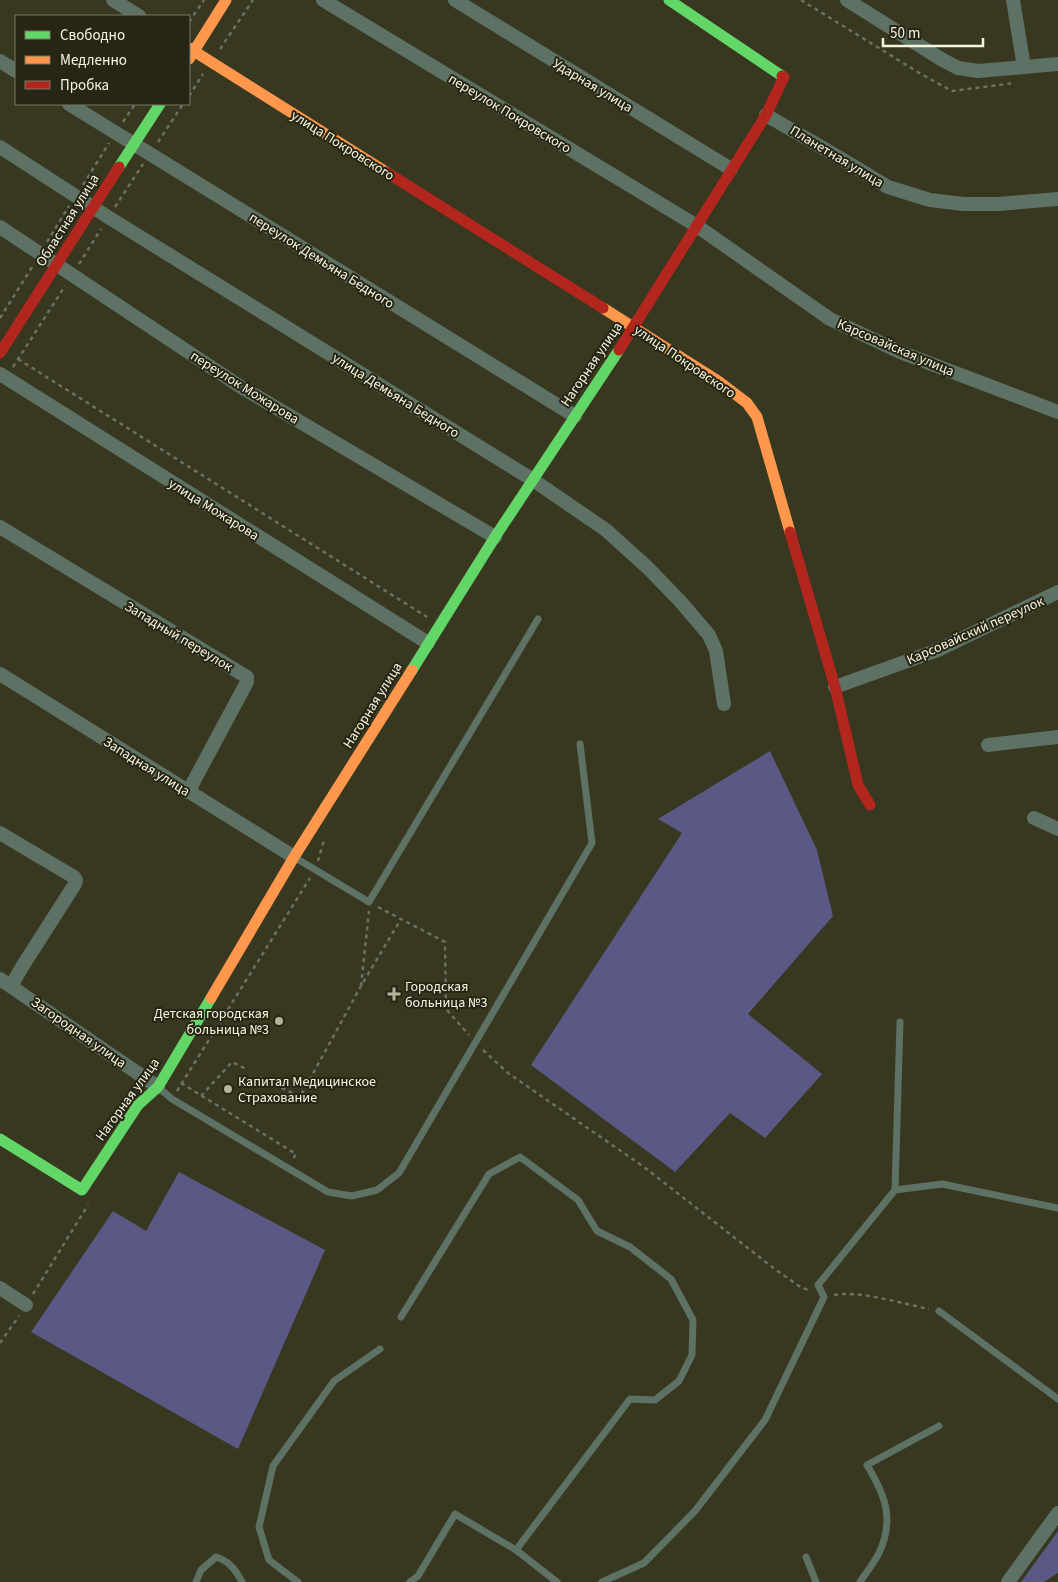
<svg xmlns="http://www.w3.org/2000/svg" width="1058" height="1582" font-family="'Source Sans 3',sans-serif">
  <rect width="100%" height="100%" fill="#383720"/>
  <g fill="#5a5884">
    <path d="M770 751 817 850 833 916 748 1014 822 1074 765 1138 730 1113 675 1172 531 1065 682 833 658 819Z"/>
    <path d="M179 1172 325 1250 238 1449 31 1332 113 1211 146 1231Z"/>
    <path d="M1058 1531V1573L1044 1582H1021Z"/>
  </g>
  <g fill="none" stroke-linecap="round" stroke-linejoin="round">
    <g stroke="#697265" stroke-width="2.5" stroke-dasharray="4 4" stroke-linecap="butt">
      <path d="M801 0 921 74 952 91 1014 83"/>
      <path d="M189 22 204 0"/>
      <path d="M220 49 253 0"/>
      <path d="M189 96 203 74"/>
      <path d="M123 122 135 104"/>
      <path d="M158 142 183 104"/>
      <path d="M83 185 109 143"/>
      <path d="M115 207 143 164"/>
      <path d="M47 242 69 206"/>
      <path d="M79 264 101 229"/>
      <path d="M0 318 34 264"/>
      <path d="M18 359 427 617"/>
      <path d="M13 367 65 286"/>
      <path d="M318 861 324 840"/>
      <path d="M378 907 445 942 446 1009 469 1035"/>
      <path d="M361 986 369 911"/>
      <path d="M483 1050 508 1073 644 1167 776 1270 799 1286 810 1291"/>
      <path d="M260 1077 300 1097 361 986 401 919"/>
      <path d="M181 1083 296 1154 292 1161"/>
      <path d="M177 1091 310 878"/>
      <path d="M201 1096 232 1062 248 1070"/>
      <path d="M33 1294 88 1205"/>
      <path d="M834 1295C858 1290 904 1304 929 1309"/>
      <path d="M0 1343 19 1316"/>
    </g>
    <g stroke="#5d7165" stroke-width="7">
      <path d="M294 857 369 902 538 619"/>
      <path d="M158 1087 172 1099 328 1192 352 1196 377 1190 399 1173 592 843 580 744"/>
      <path d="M895 1190 900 1022"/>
      <path d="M939 1311 1058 1399"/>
      <path d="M401 1317 489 1174 520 1157 578 1200 597 1231 630 1247 671 1279 693 1320 692 1355 679 1381 655 1400 630 1399 516 1550 557 1582"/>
      <path d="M806 1557 816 1582"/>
      <path d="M196 1582 201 1570 216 1557C229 1561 236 1570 242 1582"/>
      <path d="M298 1582 269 1560 259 1527 273 1466 334 1381 380 1349"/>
      <path d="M410 1582 418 1576 455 1514 516 1550"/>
      <path d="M602 1582 644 1563 695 1511 765 1420 824 1297 818 1285 895 1190 942 1184 1058 1208"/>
      <path d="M860 1582C866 1573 874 1563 879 1553 895 1519 885 1495 867 1465L939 1426"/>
    </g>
    <g stroke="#5d7165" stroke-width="14">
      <path d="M113 0 139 16"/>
      <path d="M323 0 697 226 830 319 900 352 1058 412"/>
      <path d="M455 0 731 169"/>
      <path d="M847 0 941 59 958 68 978 71 1058 64"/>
      <path d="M1013 0 1024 67"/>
      <path d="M0 61 16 71"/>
      <path d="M69 104 575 416"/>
      <path d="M766 115 835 155 888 187 930 200 963 204H999L1058 199"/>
      <path d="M0 147 108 217 533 480 606 530 648 568 680 601 709 635 716 651 724 704"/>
      <path d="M0 227 241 387 495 537"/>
      <path d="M0 374 428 643"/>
      <path d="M0 527 247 677V682L188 792"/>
      <path d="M0 674 294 857"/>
      <path d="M835 687 938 650 1058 592"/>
      <path d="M988 745 1058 737"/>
      <path d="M1034 818 1058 829"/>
      <path d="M0 833 74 877 76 880 75 884 22 967 11 986"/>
      <path d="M0 979 158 1087"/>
      <path d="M0 1288 26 1305"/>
      <path d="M1008 1582 1058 1513"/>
    </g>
    <g stroke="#63d668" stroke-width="11">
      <path d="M669 0 782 76"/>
      <path d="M119 167 160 104"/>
      <path d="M412 670 495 537 619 350"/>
      <path d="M0 1139 82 1190 138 1105 158 1087 211 998"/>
    </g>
    <g stroke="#ff974d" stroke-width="11">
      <path d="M189 48 386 172"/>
      <path d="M189 59 226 0"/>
      <path d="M603 308 718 381 747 403 757 417 790 532"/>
      <path d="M211 998 294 857 412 670"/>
    </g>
    <g stroke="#b3261e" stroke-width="11">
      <path d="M386 172 603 308"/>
      <path d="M619 350 766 115 784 77 782 76"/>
      <path d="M0 353 119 167"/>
      <path d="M790 532 835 687 858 785 870 805"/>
    </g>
  </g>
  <g fill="#b4b39c" stroke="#272614" stroke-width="2">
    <path d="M391.5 986.5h5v5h5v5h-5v5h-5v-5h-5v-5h5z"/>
    <circle cx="279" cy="1021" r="5"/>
    <circle cx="228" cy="1089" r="5"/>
  </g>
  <g text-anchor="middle" stroke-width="4" stroke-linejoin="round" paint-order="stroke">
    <g font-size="14" fill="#f7f6df" stroke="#272614">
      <text transform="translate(593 85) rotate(31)" y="5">Ударная улица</text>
      <text transform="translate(510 113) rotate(31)" y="5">переулок Покровского</text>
      <text transform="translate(343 145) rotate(32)" y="5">улица Покровского</text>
      <text transform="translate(837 156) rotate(31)" y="5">Планетная улица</text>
      <text transform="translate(67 220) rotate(-58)" y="5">Областная улица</text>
      <text transform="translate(322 260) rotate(32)" y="5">переулок Демьяна Бедного</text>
      <text transform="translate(896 347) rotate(23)" y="5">Карсовайская улица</text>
      <text transform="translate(685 361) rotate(34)" y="5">улица Покровского</text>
      <text transform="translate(591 364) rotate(-56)" y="5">Нагорная улица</text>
      <text transform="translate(245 387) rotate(32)" y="5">переулок Можарова</text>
      <text transform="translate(396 395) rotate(32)" y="5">улица Демьяна Бедного</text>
      <text transform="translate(214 509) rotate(32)" y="5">улица Можарова</text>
      <text transform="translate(975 630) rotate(-24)" y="5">Карсовайский переулок</text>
      <text transform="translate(179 636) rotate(31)" y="5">Западный переулок</text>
      <text transform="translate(372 705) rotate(-58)" y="5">Нагорная улица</text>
      <text transform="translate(147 766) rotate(32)" y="5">Западная улица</text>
      <text transform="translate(79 1032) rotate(35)" y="5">Загородная улица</text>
      <text transform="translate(127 1099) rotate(-54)" y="5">Нагорная улица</text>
    </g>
    <g font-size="14" fill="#f7f6df" stroke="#272614" text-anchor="start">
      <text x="405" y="991">Городская<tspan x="405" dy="16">больница №3</tspan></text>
      <text x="269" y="1018" text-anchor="end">Детская городская<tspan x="269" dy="16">больница №3</tspan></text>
      <text x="238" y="1086">Капитал Медицинское<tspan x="238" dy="16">Страхование</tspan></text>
    </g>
  </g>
  <rect x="15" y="15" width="175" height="90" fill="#272614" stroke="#7a7965"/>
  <rect x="25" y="31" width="25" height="8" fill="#63d668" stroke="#7a7965"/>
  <text x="60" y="40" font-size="15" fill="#f7f6df">Свободно</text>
  <rect x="25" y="56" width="25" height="8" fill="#ff974d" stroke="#7a7965"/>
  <text x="60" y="65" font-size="15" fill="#f7f6df">Медленно</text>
  <rect x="25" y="81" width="25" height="8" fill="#b3261e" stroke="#7a7965"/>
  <text x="60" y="90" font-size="15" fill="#f7f6df">Пробка</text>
  <path d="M883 38v8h100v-8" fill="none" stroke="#f7f6df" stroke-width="2.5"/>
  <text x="890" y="38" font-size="15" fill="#f7f6df" stroke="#272614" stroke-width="4" paint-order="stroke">50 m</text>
</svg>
